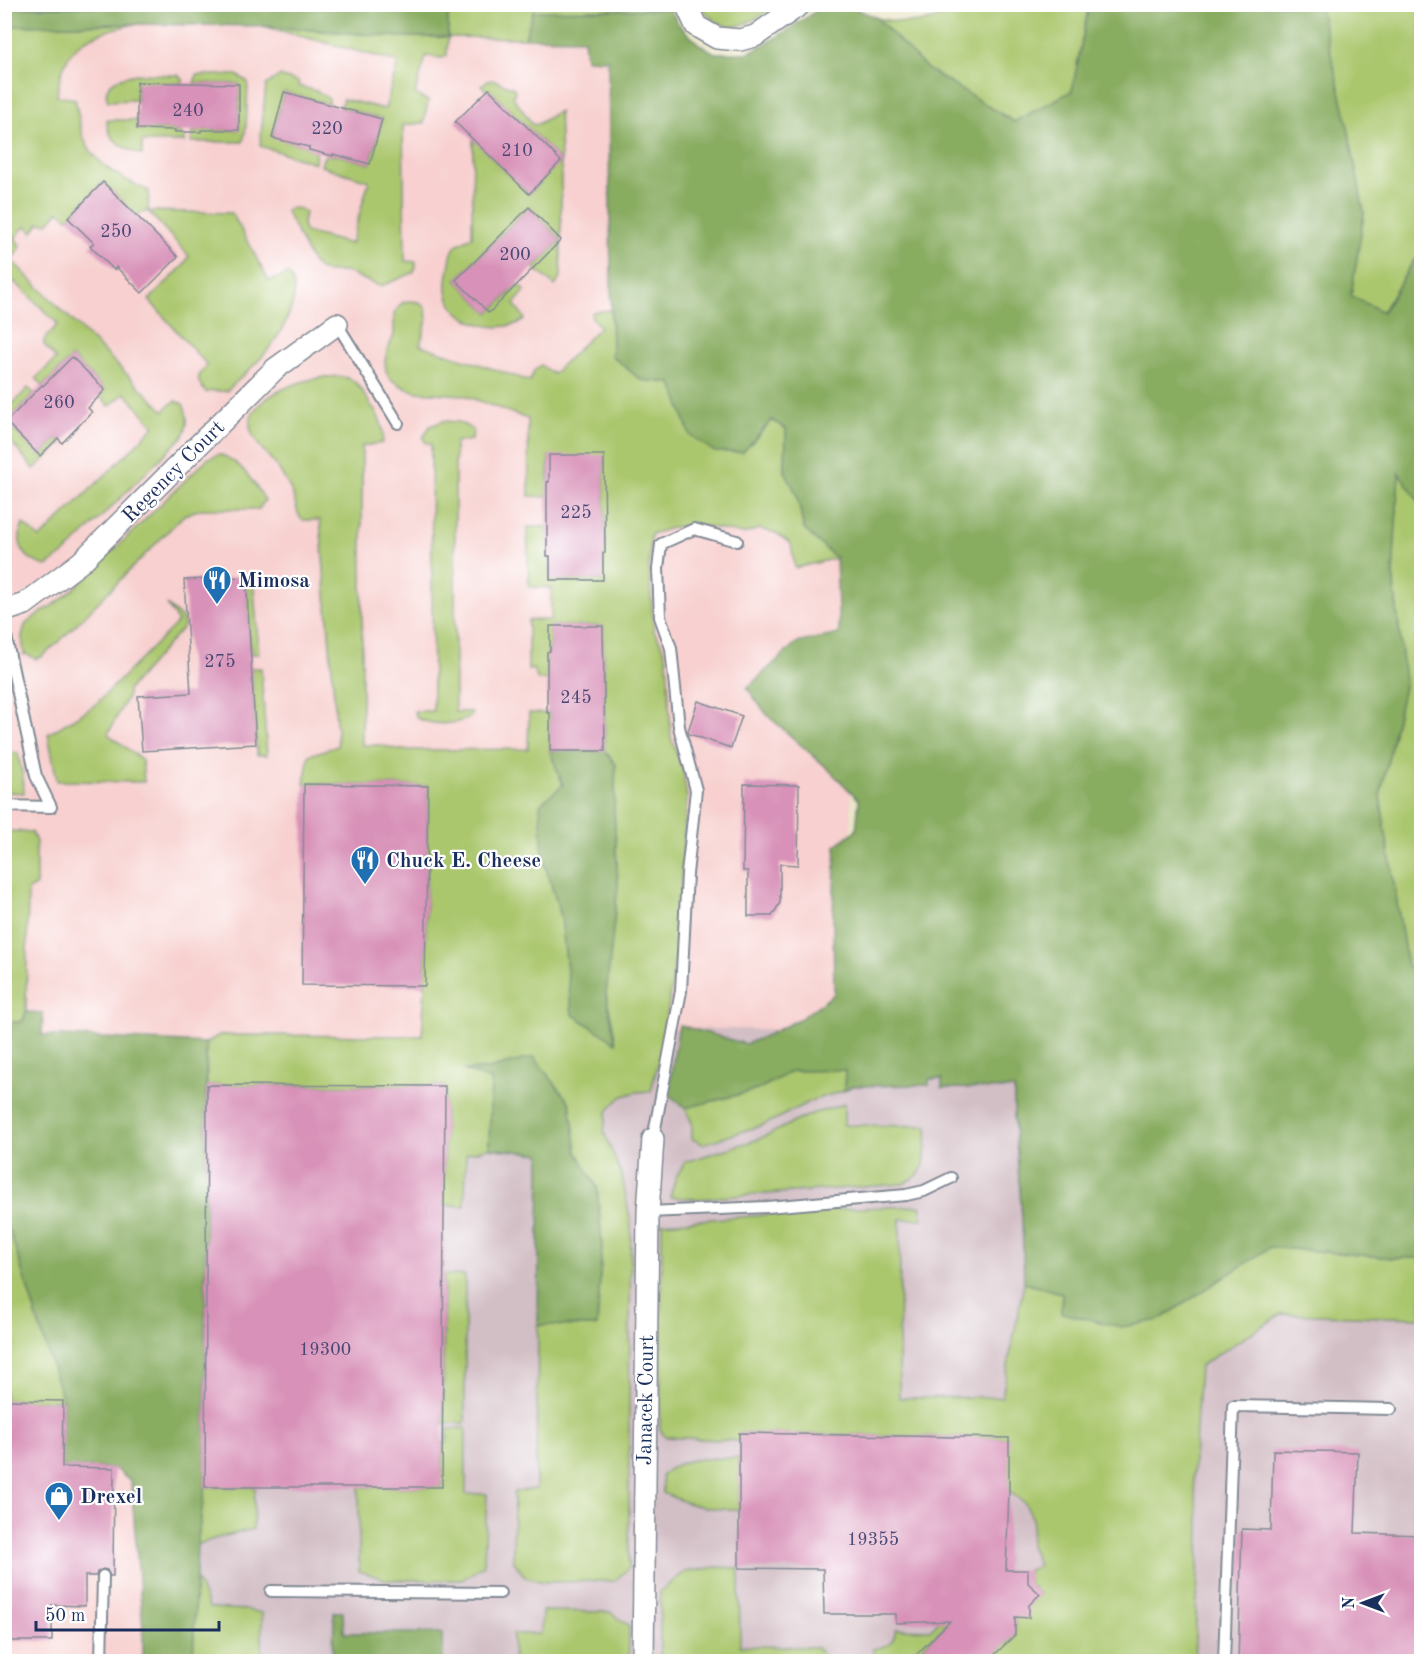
<svg xmlns="http://www.w3.org/2000/svg" width="1426" height="1666" font-family="'Old Standard TT',serif">
  <rect width="100%" height="100%" fill="#fff"/>
  <filter id="ink" filterUnits="userSpaceOnUse"><feTurbulence type="fractalNoise" baseFrequency=".0167" numOctaves="2"/><feDisplacementMap in="SourceGraphic" scale="12" xChannelSelector="R" yChannelSelector="G"/><feConvolveMatrix kernelMatrix="1 2 1 2 8 2 1 2 1" color-interpolation-filters="sRGB"/></filter>
  <filter id="wash" filterUnits="userSpaceOnUse"><feTurbulence type="fractalNoise" baseFrequency=".008" numOctaves="4" result="noise"/><feDisplacementMap in="SourceGraphic" scale="24" xChannelSelector="R" yChannelSelector="G"/><feGaussianBlur stdDeviation="1.35" result="paint"/><feColorMatrix in="noise" values="0 0 0 0 0 0 0 0 0 0 0 0 0 0 0 0 0 1.4 0 .05"/><feComposite in="paint" operator="in"/></filter>
  <g filter="url(#wash)">
    <rect width="100%" height="100%" fill="#ebe6c9"/>
    <path fill="#f7d0cf" d="M451 4 629 26 849 340 852 1030 147 1661 5 1662V5Z"/>
    <path fill="#d2bec5" d="M630 1028 1056 1032 1421 1275V1661L147 1662 148 1066Z"/>
    <g fill="#abc76e" stroke="#637b66" stroke-width="1.5">
      <path d="M668 4 670 9 534 11 525 38 448 37 447 56 442 58 426 56 415 94 428 101 424 123 403 125 405 261 416 262V267L413 273 381 286 374 284 347 272H325L319 269 312 262 286 211 290 208C296 208 301 208 305 212L303 224 305 232 351 244 369 181 321 166 323 158H325L327 154 333 156V154L370 164 382 119 340 107 343 99 385 109 398 62 263 26 401 37H448V10L128 6 5 8 4 5Z"/>
      <path d="M700 5V4L777 5C749 24 725 41 700 5Z"/>
      <path d="M963 5H1089L1072 91 1014 122 927 69 876 18C910 25 933 26 963 5Z"/>
      <path d="M1319 5H1421V259L1414 260 1382 312 1351 296 1364 213Z"/>
      <path d="M135 24C88 34 62 43 57 96L75 99C78 111 79 124 83 136 94 166 122 178 149 191L148 211 232 213 269 281 288 274C306 292 281 334 267 351 256 365 240 378 227 391H210L207 393C195 380 196 378 207 365L149 300 183 266 189 256 148 211 136 215 103 182 68 218 59 211 48 223H39L33 232 25 226 15 238 21 247 11 260 164 411 169 405 176 401 183 404C188 416 189 424 183 436L65 553 47 566C25 561 14 546 23 524L40 538 129 452 154 426 125 393 109 406 100 396 105 390 72 357 43 386 36 378 56 359 44 345V340L58 324 15 282 5 288 4 26Z"/>
      <path d="M137 74 178 75 183 79V83H137V100L108 101C100 83 123 76 137 74Z"/>
      <path d="M197 75H237L248 82 246 128 243 142H191L193 132H200L201 130H239V84L194 83Z"/>
      <path d="M279 76 299 82 298 86 317 91 329 99 328 104 284 92 272 137 309 147 316 151 315 163 260 146 266 85Z"/>
      <path d="M494 80 514 88 515 91 513 97 533 125 538 124 559 111 561 161V277L555 286 534 268 561 240 529 207 456 280 489 313 518 285 525 291 514 304 524 317V320C502 334 461 325 450 301 445 291 447 279 449 268 450 262 451 250 456 246 460 242 467 240 472 237L473 139 529 194 561 161 489 89 487 91 481 85 487 81Z"/>
      <path d="M107 120H137V129L175 130V132H181L182 137H185V142H142V155C125 149 106 140 107 120Z"/>
      <path d="M410 301 419 302 426 308 427 320 420 345 530 381 534 371 541 365 553 374 600 327 591 316 593 312 611 310 612 356 641 380 672 383 690 435 743 452 772 420 786 429 785 471 797 495 804 529 836 558 795 568 791 544 776 533 759 529 743 534 704 526H679L651 534 649 568 654 631 660 641 667 658 671 737 683 771 687 797 675 964 663 1043 651 1091 636 1092 621 1097 607 1111 604 1132 622 1176 631 1224 629 1419V1568L614 1581 543 1582 525 1577 513 1560 514 1492 536 1489 538 1325 597 1326 602 1244 597 1188 577 1152 570 1103 534 1057 488 1069 466 1070 491 1080 489 1148 466 1154 465 1206 444 1205 445 1086 207 1085 206 1043 219 1035 422 1036 425 986 428 786 304 784 309 755 338 746 320 520H302C296 514 296 503 293 495 290 487 284 479 280 471 271 456 252 444 250 426 246 393 329 367 352 380 361 385 365 397 371 405 379 415 386 431 382 443L362 446V745H381L399 750H427L528 749 529 713H550V751L563 785 543 858 561 916 572 1014 616 1042 606 994 618 885 614 810 616 765 605 751 603 626H550V651L547 652V680H538L533 669 528 670V620H551V588L529 587 527 527H547L550 580H602L603 553 605 552 604 456H549L547 497 529 496 528 419 463 395 418 392 407 389 390 379 386 371 385 361 387 351 394 335V313L402 303Z"/>
      <path d="M28 388 34 393 6 422 40 456 58 438 62 443 34 469 5 435 6 422 4 413Z"/>
      <path d="M443 421 459 422 473 430 472 440 455 442V712H472L470 718C452 725 434 726 417 718L414 711H433L431 444 426 443 423 438 430 426Z"/>
      <path d="M219 454C241 461 253 481 265 500L259 509H201L184 515 60 641 41 657 36 659 26 654 24 655 22 636 25 625 34 617 58 602 77 586 207 459Z"/>
      <path d="M1399 472 1422 505 1421 973 1407 966 1380 796 1405 682 1393 574Z"/>
      <path d="M246 577H253L259 654H251Z"/>
      <path d="M167 605 183 619 184 626 128 690V695L108 734 142 760 144 782 57 781 48 734 83 713 96 704 178 622Z"/>
      <path d="M251 668H261L267 755H257Z"/>
      <path d="M16 752 18 754 23 776 24 793 5 792V755Z"/>
      <path d="M5 831 32 832 36 842V885L28 891 26 1012 23 1021 5 1024Z"/>
      <path d="M845 1070 844 1091 813 1100 766 1124 703 1144 692 1139V1123L685 1108 757 1090 792 1071Z"/>
      <path d="M844 1104V1125L928 1126 924 1165 917 1176 903 1184 696 1199 670 1197 676 1177 685 1162 759 1139 811 1114Z"/>
      <path d="M920 1206 923 1219H900L899 1398 1002 1397 1024 1283 1063 1293 1061 1313 1159 1320 1270 1247 1394 1258H1421V1318L1281 1314 1200 1366 1193 1476 1200 1532 1194 1661H987L1015 1635V1617L1040 1594 1028 1583V1570L1038 1567 1036 1558 1030 1546 1033 1519 1024 1502 1009 1492 1008 1438 740 1433 739 1441 665 1437 660 1429 662 1223 856 1208Z"/>
      <path d="M4 1228 10 1232 63 1401 5 1400Z"/>
      <path d="M444 1275H465V1423H443Z"/>
      <path d="M466 1428V1494H487L484 1565 462 1580H387L359 1571V1487H442L443 1443H447L448 1429Z"/>
      <path d="M739 1458V1509C708 1510 691 1506 663 1493L662 1475C681 1455 714 1459 739 1458Z"/>
      <path d="M205 1487H255L253 1529 214 1539 197 1545Z"/>
      <path d="M716 1567 739 1568 740 1646 816 1647 829 1661H660V1591L685 1572Z"/>
      <path d="M196 1578 209 1608 248 1610 262 1613V1661L193 1662Z"/>
      <path d="M542 1611 610 1612 629 1626V1661H513V1634H541Z"/>
      <path d="M950 1620 909 1661H873V1649C888 1646 893 1645 896 1629L930 1630 939 1621Z"/>
    </g>
    <g fill="#88ac61" stroke="#526e60" stroke-width="1.5">
      <path d="M825 5H845L876 17 927 69 1014 122 1072 91 1089 5H1319L1346 116 1364 213 1351 296 1383 312 1414 260 1421 259V505L1399 473 1393 574 1405 682 1380 796 1407 966 1421 973V1258H1394L1270 1247 1159 1320 1122 1327 1061 1313 1062 1293 1024 1283 1022 1218 1014 1115V1089L942 1088V1079H929V1085L852 1086 844 1091 845 1070 792 1071 757 1090 685 1108 668 1094 679 1025 746 1044 770 1034 801 1018 834 994 833 912 836 845 856 830 859 800 828 769 767 715 747 688 796 643 839 634 836 558 804 529 797 495 785 471 786 429 772 420 743 452H715L690 435 672 383 641 380 612 356 608 60 586 59 584 39 525 38 533 11 670 9 679 25 699 44 715 53H748L777 37Z"/>
      <path d="M128 6 448 9V37H401L263 26 135 24 5 26V8Z"/>
      <path d="M550 751H605L616 765 614 810 618 885 606 994 616 1043 572 1014 561 916 543 858 540 804 563 785Z"/>
      <path d="M26 1012 43 1013 42 1035 206 1043 205 1487 197 1545 193 1661H143V1629L131 1482 114 1468 62 1467 63 1401 10 1232 5 1228 4 1024 23 1021Z"/>
      <path d="M534 1057 570 1103 577 1152 597 1187 602 1244 597 1326 538 1325 540 1154 489 1148 491 1080 464 1070 488 1069Z"/>
      <path d="M334 1612H343L344 1633H442L443 1661H333Z"/>
    </g>
    <g id="blocks">
      <g fill="#d891b8">
        <path d="M137 82 239 84V130H201V132H175V130L137 129Z"/>
        <path d="M489 89 561 161 529 194 455 122Z"/>
        <path d="M284 92 382 119 370 164 333 154V156L309 150V147L272 138Z"/>
        <path d="M103 182 178 257 142 293 116 267 114 270 90 246 94 243 68 218Z"/>
        <path d="M529 207 561 240 489 313 456 280Z"/>
        <path d="M72 357 105 390 88 408 92 412 62 443 58 438 40 456 6 422 42 385 43 386Z"/>
        <path d="M549 455H604L605 553H603V580H550V556H547V482H549Z"/>
        <path d="M246 577 256 744 142 751 138 696 191 693 184 580Z"/>
        <path d="M550 626H603L605 751H550V713H547V652L550 651Z"/>
        <path d="M698 701 742 716 731 748 689 734 688 731Z"/>
        <path d="M304 784 428 786 425 986 302 985Z"/>
        <path d="M744 784 799 785 798 865 780 864V903L772 916H748V871H743Z"/>
        <path d="M207 1085 445 1086 442 1487H205Z"/>
        <path d="M4 1400 63 1401 62 1467 114 1468 113 1576H110L107 1570 103 1569 97 1572 96 1576H85V1606L52 1605V1641H4Z"/>
        <path d="M739 1433 1009 1438V1492L1006 1570H1028V1583L1040 1594 1029 1605V1618L1015 1617V1635L987 1662H909L950 1621 896 1623V1614H824L823 1569 739 1568Z"/>
        <path d="M1273 1450 1358 1452 1355 1533 1422 1535V1662H1238L1242 1529 1271 1530Z"/>
      </g>
    </g>
  </g>
  <g filter="url(#ink)">
    <use href="#blocks" fill-opacity="0" stroke="#838a94" stroke-width="1.5"/>
    <g fill="none" stroke-linecap="round" stroke-linejoin="round">
      <g stroke="#838a94" stroke-width="14">
        <g id="lane">
          <path d="M337 324 398 423"/>
          <path d="M4 622 8 647 36 776 51 807 4 806"/>
          <path d="M653 1139 681 991 687 874 696 790 679 727 671 648 660 617 658 569 661 544 694 529 737 541"/>
          <path d="M648 1212 767 1207 906 1195 924 1191 951 1178"/>
          <path d="M271 1591 500 1593"/>
          <path d="M101 1662 103 1576"/>
          <path d="M1224 1662 1233 1406 1391 1409"/>
        </g>
      </g>
      <g stroke="#838a94" stroke-width="24">
        <g id="street">
          <path d="M686 4 696 26 717 38 740 40 755 36 801 4"/>
          <path d="M4 611 25 604 81 562 275 369 337 324"/>
          <path d="M643 1662 648 1212 653 1139"/>
        </g>
      </g>
      <use href="#lane" stroke="#fff" stroke-width="10"/>
      <use href="#street" stroke="#fff" stroke-width="21"/>
    </g>
  </g>
  <defs>
    <g id="restaurant-pin" transform="scale(1.5)"><path d="M0 17L-7.5 6A9.5 9.5 0 1 1 7.5 6Z" fill="#1f6fb2" stroke="#fff"/><path d="M-5-6h1v4h1v-4h1v4h1v-4h1v5L-1.5 .5V6h-2V.5L-5-1ZM5-6V6H3V1.5H1.5Q1.5-4 5-6Z" fill="#fff"/></g>
    <g id="shop-pin" transform="scale(1.5)"><path d="M0 17L-7.5 6A9.5 9.5 0 1 1 7.5 6Z" fill="#1f6fb2" stroke="#fff"/><path d="M-5-2.5h2.3a2.7 3.5 0 0 1 5.4 0H5L5.5 6h-11ZM-1.5-2.5h3a1.5 2.3 0 0 0-3 0Z" fill="#fff"/></g>
  </defs>
  <g fill-rule="evenodd">
    <use href="#restaurant-pin" x="217" y="580"/>
    <use href="#restaurant-pin" x="365" y="860"/>
    <use href="#shop-pin" x="59" y="1496"/>
  </g>
  <g text-anchor="middle" stroke-width="4.5" stroke-linejoin="round" paint-order="stroke">
    <g font-size="18" fill="#4a4874">
      <text x="188" y="116">240</text>
      <text x="327" y="134">220</text>
      <text x="517" y="156">210</text>
      <text x="116" y="237">250</text>
      <text x="515" y="260">200</text>
      <text x="59" y="408">260</text>
      <text x="576" y="518">225</text>
      <text x="220" y="667">275</text>
      <text x="576" y="703">245</text>
      <text x="325" y="1355">19300</text>
      <text x="873" y="1545">19355</text>
    </g>
    <g font-size="21" fill="#1b2f5e" stroke="#fff">
      <text transform="translate(173 471) rotate(-45)" y="7">Regency Court</text>
      <text transform="translate(645 1400) rotate(-89)" y="7">Janacek Court</text>
    </g>
    <g font-size="21" font-weight="bold" fill="#1b2f5e" stroke="#fff" text-anchor="start">
      <text x="238" y="587">Mimosa</text>
      <text x="386" y="867">Chuck E. Cheese</text>
      <text x="80" y="1503">Drexel</text>
    </g>
  </g>
  <rect width="1426" height="1666" fill="none" stroke="#fff" stroke-width="24"/>
  <g transform="translate(1363 1603) rotate(270)" stroke="#ffffff" stroke-width="4.5" paint-order="stroke">
  <path d="M0-4.5L10 22L0 15L-10 22Z" fill="#1b2f5e"/>
  <text y="-9" font-size="16" font-weight="bold" text-anchor="middle" fill="#1b2f5e">N</text>
  </g>
  <path d="M36 1621v9h183v-9" fill="none" stroke="#1b2f5e" stroke-width="3"/>
  <text x="45" y="1621" font-size="18" fill="#1b2f5e" stroke="#ffffff" stroke-width="4.5" paint-order="stroke">50 m</text>
</svg>
